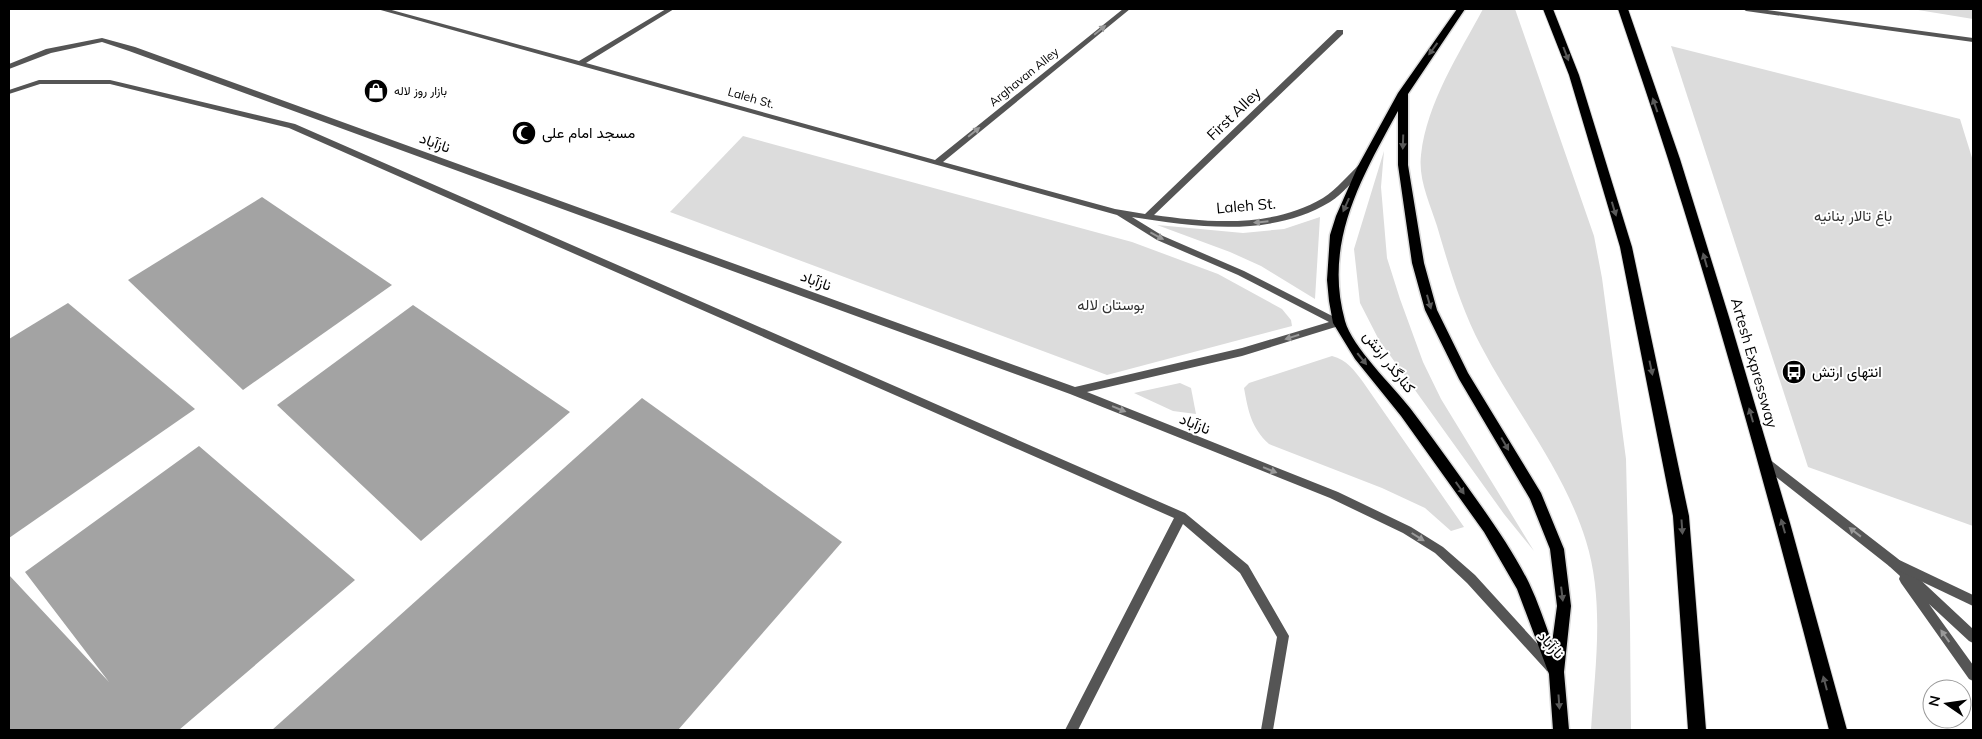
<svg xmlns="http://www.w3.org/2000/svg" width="1982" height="739" font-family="Mulish,Vazirmatn,sans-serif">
  <rect width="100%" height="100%" fill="#fff"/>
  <g fill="#dcdcdc">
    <path d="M1483 9H1515L1594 236 1602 278 1626 459 1630 623 1631 730H1591C1595 668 1605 602 1586 541 1564 470 1515 411 1481 346 1461 308 1449 267 1437 226 1430 204 1418 179 1421 155 1427 102 1459 54 1483 9Z"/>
    <path d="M1912 9H1973V19Z"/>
    <path d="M1671 46 1960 119 1973 161V526L1808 467Z"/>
    <path d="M743 136 1132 242 1218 274 1282 309 1291 320 1292 326 1107 375 670 212Z"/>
    <path d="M1384 151 1381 187 1387 258 1400 299 1423 362 1441 399 1534 551 1504 514 1379 340 1360 303 1354 249Z"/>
    <path d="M1320 217 1315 299 1261 266 1230 252 1157 225 1243 233 1284 229Z"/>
    <path d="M1332 356C1347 360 1354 370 1363 382L1464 527 1451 531 1425 508 1382 488 1269 444C1251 428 1248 410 1244 388L1249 383Z"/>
    <path d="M1180 383 1191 388 1196 414 1173 411 1134 393Z"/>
  </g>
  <g fill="#a3a3a3">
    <path d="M262 197 392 285 243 390 128 280Z"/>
    <path d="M68 303 195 409 9 538V339Z"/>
    <path d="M413 305 570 412 421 541 277 405Z"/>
    <path d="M642 398 842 542 678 730H272Z"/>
    <path d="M199 446 355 580 179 730H9V575L109 682 25 572Z"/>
  </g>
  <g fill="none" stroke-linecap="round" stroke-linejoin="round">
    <g stroke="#dbdbdb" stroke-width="3">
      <path id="primary" d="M1457 9H1465L1408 94V165L1424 263 1437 310 1468 373 1541 493 1564 549 1571 606 1564 672 1569 730H1553L1549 674 1517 589 1484 532 1401 416 1355 359 1333 323 1329 301 1327 280 1330 235 1336 216 1358 166 1398 93ZM1398 111V165L1412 263 1425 310 1459 379 1530 499 1550 549 1557 606 1552 643C1545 623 1538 602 1529 583 1510 545 1484 510 1459 475 1443 453 1427 430 1410 408 1393 386 1352 347 1345 321 1323 242 1362 177 1398 111Z"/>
    </g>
    <g stroke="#dbdbdb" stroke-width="2">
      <g id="trunk">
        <path d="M1543 9H1553L1579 75 1632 247 1689 516 1706 730H1688L1673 516 1620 247 1569 75Z"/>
        <path d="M1618 9H1628L1680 159 1729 317 1790 523 1847 730H1829C1780 539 1728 348 1668 159 1652 109 1635 59 1618 9Z"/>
      </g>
    </g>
    <g fill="#555" fill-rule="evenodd">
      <path d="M1743 9H1760L1973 38V42L1746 11Z"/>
      <path d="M39 80H110L295 124 1185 513 1248 565 1289 636 1273 730H1261L1277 637 1240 573 1183 524 1078 730H1065L1174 518 289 128 110 84H40L9 94V90Z"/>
      <path d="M1765 458 1769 459 1897 558 1973 629V643L1969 641 1929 604 1973 665V681L1969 679 1901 583 1899 579 1900 576 1889 566 1761 465 1760 462 1761 459Z"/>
    </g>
    <g fill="#555" fill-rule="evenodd">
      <path d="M377 9H388L579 61 666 9H674L586 63 935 160 1123 9H1130L943 162 1115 209 1145 214 1337 30H1343V34L1154 215C1211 223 1272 228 1323 198 1337 189 1348 175 1360 164H1366V168C1354 179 1344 193 1330 202 1270 238 1197 227 1132 217L1163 236 1244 271 1342 321 1344 323 1342 325 1242 356 1087 392 1338 492 1411 527 1443 547 1475 575 1555 663 1557 667 1555 671 1551 673 1547 671 1467 583 1435 553 1403 533 1330 498 1070 394 129 51 102 42 51 53 9 69V64L46 49 102 38 135 47 1075 387 1242 348 1329 322 1238 275 1157 240 1117 215Z"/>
      <path d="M1893 557 1973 595V606L1889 566 1887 562 1889 558Z"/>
    </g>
    <use href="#primary" fill="#000" fill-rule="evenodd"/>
    <use href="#trunk" fill="#000" fill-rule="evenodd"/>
  </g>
  <defs><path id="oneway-solid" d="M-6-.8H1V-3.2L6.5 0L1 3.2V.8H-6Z" transform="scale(1.25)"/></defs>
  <g fill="#999">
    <use href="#oneway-solid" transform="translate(1100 30) rotate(-39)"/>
    <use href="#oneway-solid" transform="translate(974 132) rotate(-39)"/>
    <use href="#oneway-solid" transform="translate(1261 222) rotate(174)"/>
    <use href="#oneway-solid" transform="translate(1157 236) rotate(28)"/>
    <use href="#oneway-solid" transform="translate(1292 337) rotate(163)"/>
    <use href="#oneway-solid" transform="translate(1119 409) rotate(22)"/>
    <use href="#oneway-solid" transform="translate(1270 470) rotate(22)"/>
    <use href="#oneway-solid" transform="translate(1855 532) rotate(-142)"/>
    <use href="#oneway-solid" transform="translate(1418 537) rotate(32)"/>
    <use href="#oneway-solid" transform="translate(1945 636) rotate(-125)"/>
  </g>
  <g fill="#595959">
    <use href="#oneway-solid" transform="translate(1433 49) rotate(126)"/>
    <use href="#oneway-solid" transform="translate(1566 54) rotate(69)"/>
    <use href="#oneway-solid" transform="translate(1655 105) rotate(-109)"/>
    <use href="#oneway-solid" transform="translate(1403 142) rotate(92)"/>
    <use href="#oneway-solid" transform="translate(1346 205) rotate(114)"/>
    <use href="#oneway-solid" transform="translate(1614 209) rotate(73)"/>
    <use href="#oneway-solid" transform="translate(1705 260) rotate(-106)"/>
    <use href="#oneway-solid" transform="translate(1429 302) rotate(74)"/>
    <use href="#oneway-solid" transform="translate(1362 359) rotate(51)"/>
    <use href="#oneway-solid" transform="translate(1651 368) rotate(78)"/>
    <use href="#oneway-solid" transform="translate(1751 415) rotate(-106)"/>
    <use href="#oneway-solid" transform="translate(1505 444) rotate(60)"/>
    <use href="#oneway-solid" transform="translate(1460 488) rotate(55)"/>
    <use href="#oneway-solid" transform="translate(1783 526) rotate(-106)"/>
    <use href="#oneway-solid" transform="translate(1682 527) rotate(86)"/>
    <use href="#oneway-solid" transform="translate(1562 594) rotate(83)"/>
    <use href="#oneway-solid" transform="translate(1825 683) rotate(-105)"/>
    <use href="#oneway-solid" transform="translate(1559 702) rotate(86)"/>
  </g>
  <defs>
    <g id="shop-disc" transform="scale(1.25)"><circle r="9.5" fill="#000" stroke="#fff"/><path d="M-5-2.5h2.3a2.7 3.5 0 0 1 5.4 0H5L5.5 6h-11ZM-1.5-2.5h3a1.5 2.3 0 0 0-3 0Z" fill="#fff"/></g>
    <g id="mosque-disc" transform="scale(1.25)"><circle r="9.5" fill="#000" stroke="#fff"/><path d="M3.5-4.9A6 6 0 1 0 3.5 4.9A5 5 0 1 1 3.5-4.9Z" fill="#fff"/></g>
    <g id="bus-disc" transform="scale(1.25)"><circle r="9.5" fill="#000" stroke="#fff"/><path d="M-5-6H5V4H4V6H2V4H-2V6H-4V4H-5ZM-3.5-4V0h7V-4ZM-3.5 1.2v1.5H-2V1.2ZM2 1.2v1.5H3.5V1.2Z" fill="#fff"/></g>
  </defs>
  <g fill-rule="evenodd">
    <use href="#shop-disc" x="376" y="91"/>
    <use href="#mosque-disc" x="524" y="133"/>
    <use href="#bus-disc" x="1794" y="372"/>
  </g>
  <g text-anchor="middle" stroke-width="4" stroke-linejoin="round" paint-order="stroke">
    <g font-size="12" fill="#000" stroke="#fff">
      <text transform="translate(1024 77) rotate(-39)" y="4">Arghavan Alley</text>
      <text transform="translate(751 98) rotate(16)" y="4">Laleh St.</text>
    </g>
    <g font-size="12" fill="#000" stroke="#fff" text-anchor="start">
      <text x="394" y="95">بازار روز لاله</text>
    </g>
    <g font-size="15" fill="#000" stroke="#fff">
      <text transform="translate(1234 114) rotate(-44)" y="5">First Alley</text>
      <text transform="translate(435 143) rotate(20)" y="5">نازآباد</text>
      <text transform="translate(1246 206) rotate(-5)" y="5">Laleh St.</text>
      <text transform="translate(816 281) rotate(20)" y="5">نازآباد</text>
      <text transform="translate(1389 362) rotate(52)" y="5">کنارگذر ارتش</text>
      <text transform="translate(1754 363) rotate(74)" y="5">Artesh Expressway</text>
      <text transform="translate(1195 424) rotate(22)" y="5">نازآباد</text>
      <text transform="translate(1551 645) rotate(48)" y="5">نازآباد</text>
    </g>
    <g font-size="15" fill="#000" stroke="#fff" text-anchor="start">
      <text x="542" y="138">مسجد امام علی</text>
      <text x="1812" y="377">انتهای ارتش</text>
    </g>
    <g font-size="15" fill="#333" stroke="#fff">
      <text x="1853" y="221">باغ تالار بنانیه</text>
      <text x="1111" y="310">بوستان لاله</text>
    </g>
  </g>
  <rect width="1982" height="739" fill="none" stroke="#000000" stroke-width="20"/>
  <g transform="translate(1947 704) rotate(283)"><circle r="24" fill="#ffffff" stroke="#999999"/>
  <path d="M0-4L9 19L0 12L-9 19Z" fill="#000000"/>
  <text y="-8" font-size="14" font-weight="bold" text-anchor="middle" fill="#000000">N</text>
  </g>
</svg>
